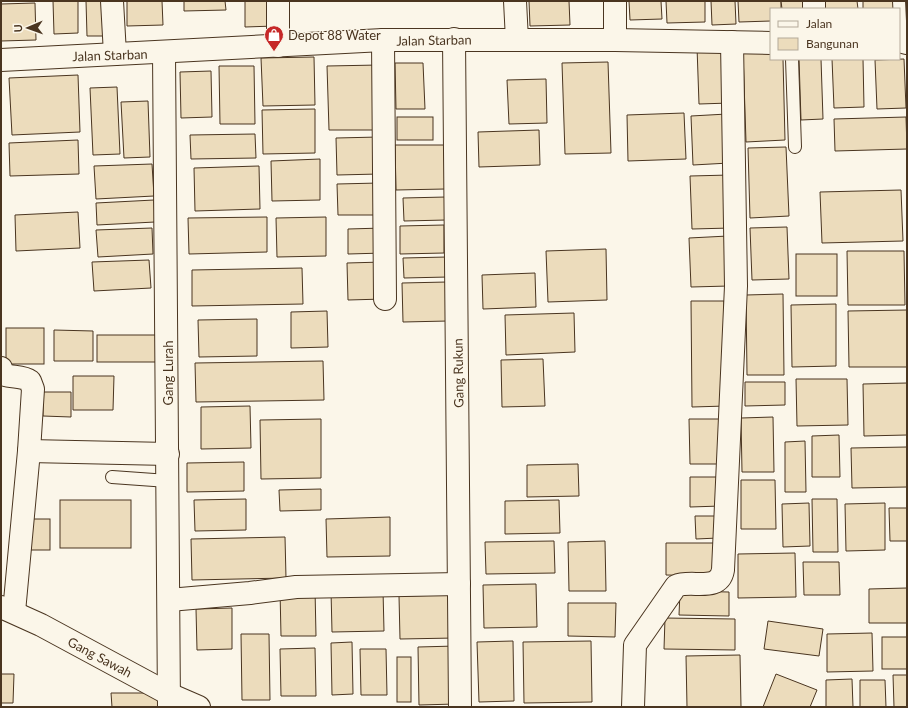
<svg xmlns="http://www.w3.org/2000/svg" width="908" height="708" font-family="Lato,sans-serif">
  <rect width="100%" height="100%" fill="#fbf6e9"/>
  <g fill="#ecdcbc" stroke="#4a3520">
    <path d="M53 1H78V33L54 34Z"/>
    <path d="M86 1H110L111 36H87Z"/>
    <path d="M127 1H162L163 25 127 26Z"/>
    <path d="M184 1H225L226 10 184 11Z"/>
    <path d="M245 1H275V26L245 27Z"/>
    <path d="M529 1H569L570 25 530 26Z"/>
    <path d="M629 1H661L662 19 630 20Z"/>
    <path d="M666 1H705V22L667 23Z"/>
    <path d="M711 1H735L736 24 712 25Z"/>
    <path d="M738 1H781V9H771V21L739 22Z"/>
    <path d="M781 1H813V9H782Z"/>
    <path d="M823 1H857L858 9H824Z"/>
    <rect x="863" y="1" width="31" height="8"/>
    <path d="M35 3 36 40 1 41V4Z"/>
    <path d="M728 45 730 103 699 104 697 47Z"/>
    <path d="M771 51V59H783L785 140 746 142 743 52Z"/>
    <path d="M314 57 315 105 263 106 261 58Z"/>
    <path d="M799 59H821L823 119 801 120Z"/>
    <path d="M832 59H863L864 107 834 108Z"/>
    <path d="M904 59 906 108 877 109 875 60Z"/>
    <path d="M608 62 611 153 565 154 562 63Z"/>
    <path d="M395 63H423L425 109H396Z"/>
    <path d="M379 65 380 130H329L327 66Z"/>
    <path d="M219 66H254L255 124H220Z"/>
    <path d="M211 71 212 117 181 118 180 72Z"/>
    <path d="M78 75 80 132 12 135 9 78Z"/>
    <path d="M546 79 547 123 509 124 507 80Z"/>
    <path d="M117 87 120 154 93 155 90 88Z"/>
    <path d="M148 101 150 157 124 158 121 102Z"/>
    <path d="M315 109V153L263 154 262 110Z"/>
    <path d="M684 113 686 159 628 161 627 115Z"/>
    <path d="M727 114 729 163 693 165 691 116Z"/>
    <rect x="397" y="117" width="36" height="23"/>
    <path d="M906 117 907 149 835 151 834 119Z"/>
    <path d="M539 130 540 165 479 167 478 132Z"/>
    <path d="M255 134 256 158 191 159 190 135Z"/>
    <path d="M379 137V174L337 175 336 138Z"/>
    <path d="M78 140 79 174 10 176 9 143Z"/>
    <path d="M395 145H444L445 189 396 190Z"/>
    <path d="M786 147 789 216 750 218 748 148Z"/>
    <path d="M320 159V200L272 201 271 161Z"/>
    <path d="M152 164 154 196 96 199 94 166Z"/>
    <path d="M259 166 260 209 195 211 194 168Z"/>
    <path d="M730 175 731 228 692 229 690 176Z"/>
    <path d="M379 183V215H338L337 184Z"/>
    <path d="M901 190 903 241 822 243 820 192Z"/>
    <path d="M446 197V220L404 221 403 198Z"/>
    <path d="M154 200 155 222 97 225 96 203Z"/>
    <path d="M78 212 80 248 16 251 15 215Z"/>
    <path d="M267 217V252L189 254 188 218Z"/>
    <path d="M326 217V256L277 257 276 218Z"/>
    <path d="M444 225V253L400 254V226Z"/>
    <path d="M787 227 789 279 752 280 750 228Z"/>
    <path d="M152 228 153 254 98 257 96 230Z"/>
    <path d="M383 228 384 253 348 254V229Z"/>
    <path d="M728 236 729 286 691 287 689 238Z"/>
    <path d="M606 249 607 300 548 302 546 251Z"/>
    <path d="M847 251H904L905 305H848Z"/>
    <rect x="796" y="254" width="41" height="42"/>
    <path d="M447 257 448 277 404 278 403 258Z"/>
    <path d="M149 260 151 288 94 291 92 262Z"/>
    <path d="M383 262 384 299 348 300 347 263Z"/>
    <path d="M302 268 303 304 192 306V270Z"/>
    <path d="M535 273 536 307 483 309 482 275Z"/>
    <path d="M447 282 448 321 403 322 402 283Z"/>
    <path d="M783 294 784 375H747L746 295Z"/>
    <path d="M691 301H724L726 406 692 407Z"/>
    <path d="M836 304V366L792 367 791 305Z"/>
    <path d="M907 310V367H849L848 311Z"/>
    <path d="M327 311 328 347 291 348V312Z"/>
    <path d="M574 313 575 352 506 355 505 315Z"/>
    <path d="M257 319V356L199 357 198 320Z"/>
    <rect x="6" y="328" width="38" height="36"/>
    <path d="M54 330 93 331V361H54Z"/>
    <rect x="97" y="335" width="59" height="27"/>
    <path d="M543 359 545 406 502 407 501 360Z"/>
    <path d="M323 361 324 400 196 402 195 363Z"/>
    <path d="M73 376H114L113 410H73Z"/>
    <path d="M796 379H847L848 425 797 426Z"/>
    <path d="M745 382H785V405L745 406Z"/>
    <path d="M907 383V435L864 436 863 384Z"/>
    <path d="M43 392H71V417L43 416Z"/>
    <path d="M250 406 251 448 201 449V407Z"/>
    <path d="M773 417 774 472H742L741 418Z"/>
    <path d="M321 419V478L261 479 260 420Z"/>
    <path d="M689 419H722L723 464H690Z"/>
    <path d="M839 435 840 477H812V436Z"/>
    <path d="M805 441 806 492H785V442Z"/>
    <path d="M907 447V487L852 488 851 448Z"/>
    <path d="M244 462V491L187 492V463Z"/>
    <path d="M578 464 579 496 527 497V465Z"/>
    <path d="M690 477H721V506L690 507Z"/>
    <path d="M741 480H775L776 529H741Z"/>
    <path d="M321 489V510L280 511 279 490Z"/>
    <path d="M246 499V530L195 531 194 500Z"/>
    <path d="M812 499H837L838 552H813Z"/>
    <rect x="60" y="500" width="71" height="48"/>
    <path d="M559 500 560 533 505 534V501Z"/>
    <path d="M809 503 810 546 783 547 782 504Z"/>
    <path d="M885 503V550L846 551 845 504Z"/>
    <path d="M889 508H907V541H890Z"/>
    <path d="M695 516H718V538L696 539Z"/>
    <path d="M390 517V556L327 557 326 519Z"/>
    <rect x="25" y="519" width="25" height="31"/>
    <path d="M285 537 286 578 192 580 191 539Z"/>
    <path d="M554 541 555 573 486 574 485 542Z"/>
    <path d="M605 541 606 591H569L568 542Z"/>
    <path d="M666 543H719V576L666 575Z"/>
    <path d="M795 553 796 597 738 598V554Z"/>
    <path d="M803 562H839L840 595H804Z"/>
    <path d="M536 584 537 627 484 628 483 585Z"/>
    <path d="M907 588V623H869V589Z"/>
    <path d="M315 589 316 636H281L280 590Z"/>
    <path d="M383 590 384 631 332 632 331 591Z"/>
    <path d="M680 591 729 592V616L679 615Z"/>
    <path d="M454 595 455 638 400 639 399 596Z"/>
    <path d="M568 603H616L615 637 568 636Z"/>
    <path d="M232 608V649L197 650 196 609Z"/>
    <path d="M665 618 735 619V650L664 649Z"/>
    <path d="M768 621 823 629 819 656 764 649Z"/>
    <path d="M872 633 873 671 827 672V634Z"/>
    <path d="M241 634H269L270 700H242Z"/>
    <rect x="882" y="637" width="25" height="32"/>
    <path d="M513 641 514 701 479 702 477 642Z"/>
    <path d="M591 641 592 702 524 703 523 642Z"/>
    <path d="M352 642 353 694 332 695 331 643Z"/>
    <path d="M456 646V704L419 705 418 647Z"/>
    <path d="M315 648 316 696H281L280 649Z"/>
    <path d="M360 649H386L387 695H361Z"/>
    <path d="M740 655 741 707H687L686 656Z"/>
    <rect x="397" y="657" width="14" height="45"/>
    <path d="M1 674H14L13 703H1Z"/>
    <path d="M776 674 817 690 810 707H763Z"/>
    <path d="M893 675H907V707H894Z"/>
    <path d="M852 679 853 707H826V680Z"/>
    <path d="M860 680H885L886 707H860Z"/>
    <path d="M111 693H158V707H112Z"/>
  </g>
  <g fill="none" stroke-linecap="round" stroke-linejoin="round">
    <g stroke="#4a3520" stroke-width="14">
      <g id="lane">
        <path d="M899 1 901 41"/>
        <path d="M792 59 795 147"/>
        <path d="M112 477 168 481"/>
      </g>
    </g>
    <g stroke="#4a3520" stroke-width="24">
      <g id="street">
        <path d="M112 1 115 54"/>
        <path d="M278 1V46"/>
        <path d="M515 1 517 40"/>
        <path d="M615 1V40"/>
        <path d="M814 1V9"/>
        <path d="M454 39 460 707"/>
        <path d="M383 40 385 299"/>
        <path d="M899 41 907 43"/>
        <path d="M164 53 169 707"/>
        <path d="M1 60 383 40H615L771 43"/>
        <path d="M1 368 3 374C11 378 22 375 30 381L33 389 29 451"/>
        <path d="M169 600 250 593 296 587 459 584"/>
        <path d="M1 607 41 625 169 694 199 707"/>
        <path d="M14 612 29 451 168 454"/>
        <path d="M633 707 635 645 676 586C691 579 719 593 723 570L736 286 732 42"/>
      </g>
    </g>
    <use href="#lane" stroke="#fbf6e9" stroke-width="12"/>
    <use href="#street" stroke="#fbf6e9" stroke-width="22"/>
  </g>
  <defs>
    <g id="shop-pin" transform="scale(1)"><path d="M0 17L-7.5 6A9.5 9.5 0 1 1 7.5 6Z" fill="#c62828" stroke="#fbf6e9"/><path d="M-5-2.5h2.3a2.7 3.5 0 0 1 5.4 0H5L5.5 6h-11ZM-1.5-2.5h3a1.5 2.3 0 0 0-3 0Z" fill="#fff"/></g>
  </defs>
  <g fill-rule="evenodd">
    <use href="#shop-pin" x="274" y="35"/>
  </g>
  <g text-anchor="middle" stroke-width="3" stroke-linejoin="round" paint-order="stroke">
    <g font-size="13" fill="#4a3520" stroke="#fbf6e9" text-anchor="start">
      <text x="288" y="40">Depot 88 Water</text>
    </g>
    <g font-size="13" fill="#4a3520" stroke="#fbf6e9">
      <text transform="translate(434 40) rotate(-1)" y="5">Jalan Starban</text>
      <text transform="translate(110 55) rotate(-2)" y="5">Jalan Starban</text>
      <text transform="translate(168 373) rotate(-90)" y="5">Gang Lurah</text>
      <text transform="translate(458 373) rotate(-91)" y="5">Gang Rukun</text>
      <text transform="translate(100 657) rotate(28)" y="5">Gang Sawah</text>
    </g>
  </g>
  <rect width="908" height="708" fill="none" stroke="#4a3520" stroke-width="4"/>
  <rect x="770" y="8" width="130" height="52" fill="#fbf6e9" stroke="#b4a999"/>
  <rect x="778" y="21" width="20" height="6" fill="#fbf6e9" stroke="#b4a999"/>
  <text x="806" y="28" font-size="12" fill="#4a3520">Jalan</text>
  <rect x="778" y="38" width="20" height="12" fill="#ecdcbc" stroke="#b4a999"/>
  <text x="806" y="48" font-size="12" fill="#4a3520">Bangunan</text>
  <g transform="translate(28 28) rotate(268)" stroke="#fbf6e9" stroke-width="3" paint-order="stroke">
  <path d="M0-3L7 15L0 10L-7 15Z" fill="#4a3520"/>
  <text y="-6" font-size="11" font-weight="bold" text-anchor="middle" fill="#4a3520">U</text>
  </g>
</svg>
